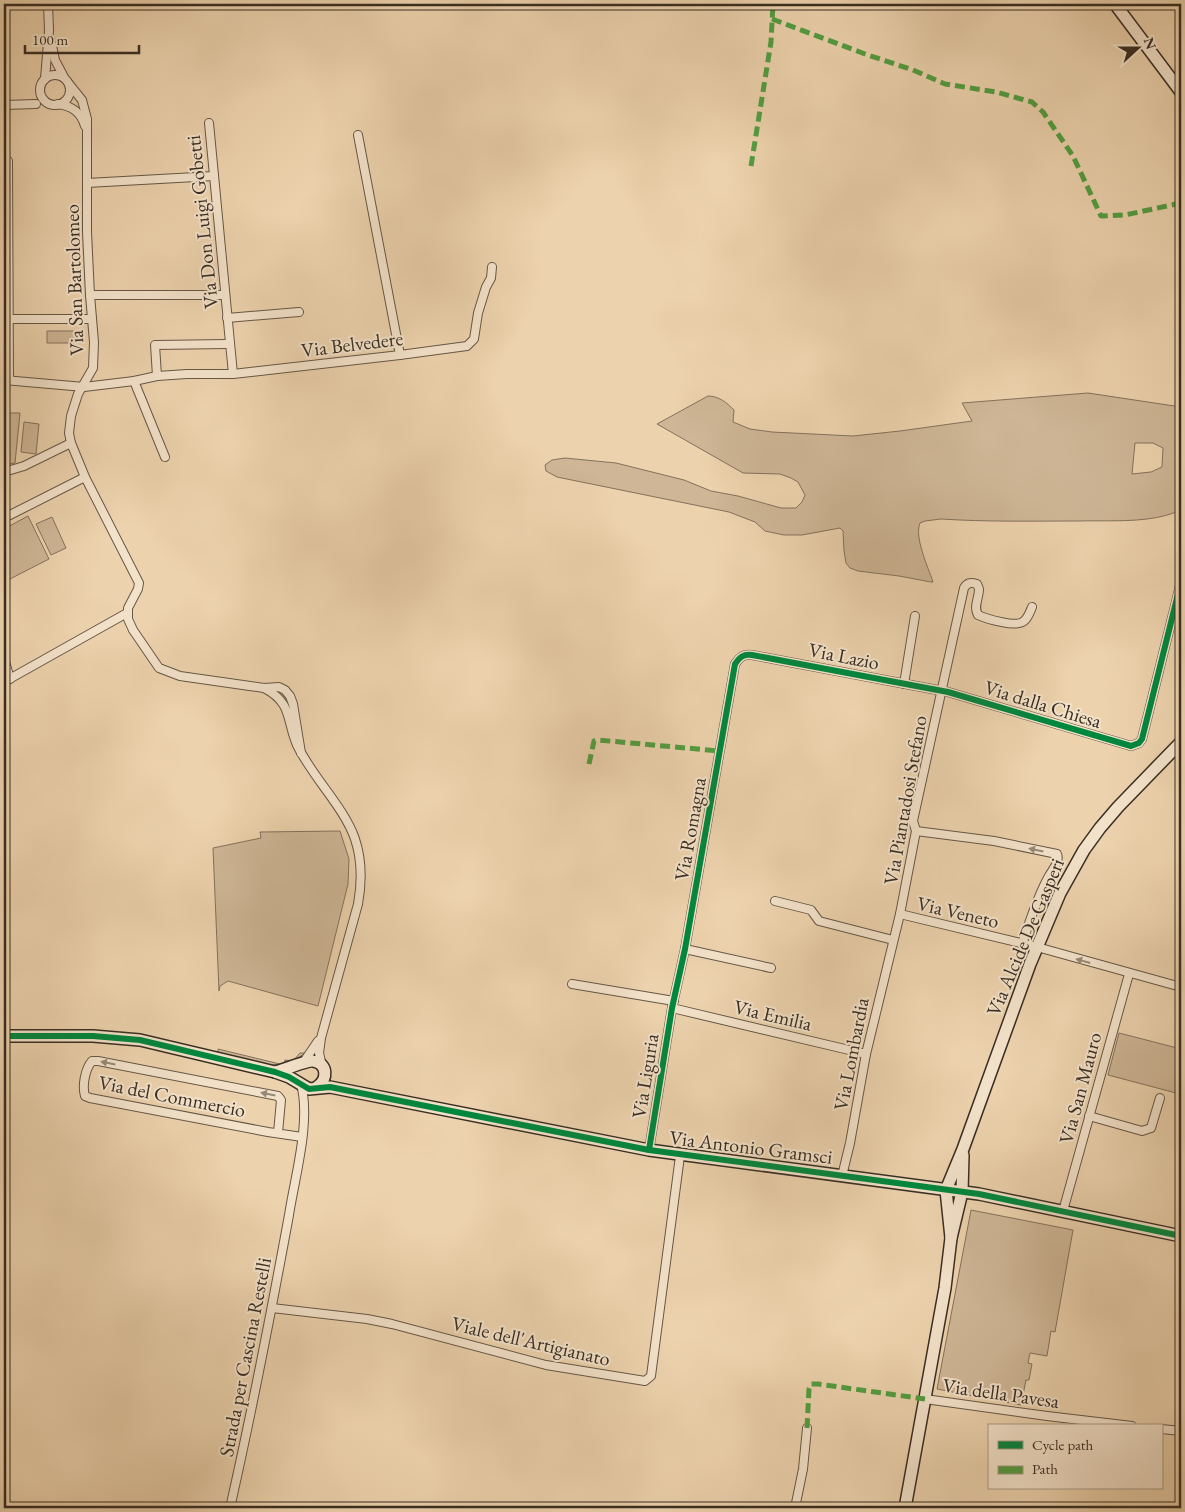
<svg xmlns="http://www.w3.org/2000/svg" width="1185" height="1512" font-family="'EB Garamond',serif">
  <rect width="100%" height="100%" fill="#ecd2ad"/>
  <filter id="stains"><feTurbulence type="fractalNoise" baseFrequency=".004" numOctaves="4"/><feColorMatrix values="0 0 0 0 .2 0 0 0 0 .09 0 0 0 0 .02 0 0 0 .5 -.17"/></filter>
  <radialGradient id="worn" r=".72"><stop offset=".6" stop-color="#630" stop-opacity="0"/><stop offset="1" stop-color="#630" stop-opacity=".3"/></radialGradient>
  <g fill="#ceb696" stroke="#84725c" fill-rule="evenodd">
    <path d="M47 331H74L75 343H47Z"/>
    <path d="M1088 393 1181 407V510C1150 524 1112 520 1079 521 1033 521 987 522 941 519L925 521 920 523C914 537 928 567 933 582H931L899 576 858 571 850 568 846 563 844 551 843 531 840 528 802 535H784L765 531 755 522 729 512 557 477 546 471 545 465 552 460 565 458 616 463 684 480 711 491 738 496 781 508H796L802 502 805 495 798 482 791 478 780 474 743 473 657 424 708 396C719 396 727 403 734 410L733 422 750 429 772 432 853 436 900 431 972 421 962 403ZM1135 443H1153L1163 448 1162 467 1151 472 1132 474Z"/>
    <path d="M4 413H20L15 463 4 465Z"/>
    <path d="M24 422 39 424 36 454 21 452Z"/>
    <path d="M28 516 49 559 4 582V529Z"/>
    <path d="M52 517 66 548 51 555 36 524Z"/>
    <path d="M340 831 349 859 348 884 318 1006 228 981 220 986 219 991 213 848 261 838 260 832Z"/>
    <path d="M1119 1033 1181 1049V1071L1176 1093 1108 1075Z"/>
    <path d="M218 1049 284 1065 285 1060 293 1061 300 1053H305C277 1075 249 1061 218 1052Z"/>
    <path d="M971 1210 1073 1230 1055 1332 1051 1331 1047 1356 1030 1353 1028 1363 1032 1364 1029 1380H1026L1021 1405 937 1389Z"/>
  </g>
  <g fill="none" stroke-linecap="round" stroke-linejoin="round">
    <g stroke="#665746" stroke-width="10">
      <g id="street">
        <path d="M51 41 55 60 64 77"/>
        <circle cx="55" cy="90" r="15"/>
        <path d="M45 79 49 30 48 4"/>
        <path d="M69 84 82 100 87 119V232L90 295 94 342 93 368 78 394 71 416 69 433 71 443 85 477 139 583 138 589 128 608V619L133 630 159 668 180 676 264 688 279 687 285 690 290 696 293 704 301 753"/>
        <path d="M58 104C72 106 81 112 85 126"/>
        <path d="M4 105 36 104"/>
        <path d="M209 123 233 374"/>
        <path d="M358 135 400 355"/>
        <path d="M8 161 9 380"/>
        <path d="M87 183 214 176"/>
        <path d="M90 295H222"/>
        <path d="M227 318 299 312"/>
        <path d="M9 319H92"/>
        <path d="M157 376 155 345 227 344"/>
        <path d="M4 380 84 387 134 381 157 376 187 374H233L400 355 467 346 474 339 478 313 486 287 491 278 492 267"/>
        <path d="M134 381 165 457"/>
        <path d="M4 472 24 466 71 443"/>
        <path d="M4 518 85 477"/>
        <path d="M4 658 10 679"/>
        <path d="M4 682 127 613"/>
        <path d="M904 684 915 616"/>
        <path d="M264 688C293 703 286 720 297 745 313 778 344 807 355 839 362 860 362 882 358 904L321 1038 319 1053 322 1066"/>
        <path d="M916 831 994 841 1057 854C1060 862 1053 869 1049 876 1037 897 1030 921 1022 944"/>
        <path d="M775 901 811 910 819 921 893 940"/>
        <path d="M900 914 1037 947 1181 987"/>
        <path d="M685 949 771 968"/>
        <path d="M572 984 674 1001"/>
        <path d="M672 1008 866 1054"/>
        <path d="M303 1063 318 1041"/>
        <path d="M1089 1116 1142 1131 1151 1128 1160 1098"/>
        <path d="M278 1133 281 1100 278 1096 98 1061H92C85 1069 82 1086 85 1096L90 1098 268 1132 302 1137"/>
        <path d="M649 1150 672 1008 685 949 735 664C740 657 743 654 752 655L948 692 1131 746 1139 743 1142 739 1181 582"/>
        <path d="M842 1176 850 1143 866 1054 900 914 916 831 913 821 964 588C967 583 970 582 977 584L979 589C979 599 973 606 978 615 987 619 1017 628 1024 621 1028 618 1030 612 1032 607"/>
        <path d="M1063 1211 1129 974"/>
        <path d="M272 1308 367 1319 392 1324 546 1365 645 1381 651 1376 680 1156"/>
        <path d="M925 1399 1047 1416 1132 1426"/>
        <path d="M1161 1429 1181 1431"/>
        <path d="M230 1508C252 1411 271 1313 289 1215 295 1176 311 1122 301 1084"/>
        <path d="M795 1508 803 1469 807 1428"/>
      </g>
    </g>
    <g stroke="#392e23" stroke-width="14">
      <g id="secondary">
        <path d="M1115 4 1181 92"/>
        <path d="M4 1036H93L140 1040 275 1072 289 1077 309 1089 330 1087 350 1091 649 1150 979 1194 1181 1236"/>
        <path d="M275 1072C283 1070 308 1060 313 1061 328 1063 328 1080 317 1087"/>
        <path d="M951 1238 946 1190 963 1149 1030 964 1060 893 1084 850 1100 828 1118 807 1181 742"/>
        <path d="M905 1508 945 1288 951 1238 962 1192 963 1155"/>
      </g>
    </g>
    <use href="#street" stroke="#f3e2ca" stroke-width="8"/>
    <use href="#secondary" stroke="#f3e2ca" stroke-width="11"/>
    <g stroke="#529d40" stroke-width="5" stroke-dasharray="10 5" stroke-linecap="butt">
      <path d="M772 19 865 54 913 70 945 84 996 92 1032 102 1043 112 1073 156 1101 216 1125 215 1181 203"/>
      <path d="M751 166 771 42 773 4"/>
      <path d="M589 764 594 741 598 740 719 751"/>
      <path d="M807 1428 809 1389 811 1384H818L925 1399"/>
    </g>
    <g stroke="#f3e2ca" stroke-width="9">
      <g id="cycleway">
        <path d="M4 1036H93L140 1040 275 1072 289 1077 309 1089 330 1087 350 1091 649 1150 979 1194 1181 1236"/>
        <path d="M649 1150 672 1008 685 949 735 664C740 657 743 654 752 655L948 692 1131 746 1139 743 1142 739 1181 582"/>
      </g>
    </g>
    <use href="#cycleway" stroke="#00873e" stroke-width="6"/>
  </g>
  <defs><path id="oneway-solid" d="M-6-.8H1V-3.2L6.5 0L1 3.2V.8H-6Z" transform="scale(1.25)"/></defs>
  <g fill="#968876">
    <use href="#oneway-solid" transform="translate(1036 850) rotate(-168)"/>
    <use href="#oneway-solid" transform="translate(1083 961) rotate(-164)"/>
    <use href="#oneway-solid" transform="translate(108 1063) rotate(-169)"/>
    <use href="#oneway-solid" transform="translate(268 1094) rotate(-169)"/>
  </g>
  <g text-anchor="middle" stroke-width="4" stroke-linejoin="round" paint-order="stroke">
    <g font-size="20" fill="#392e23" stroke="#f3e2ca">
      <text transform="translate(202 222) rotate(-96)" y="7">Via Don Luigi Gobetti</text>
      <text transform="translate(74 280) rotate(-92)" y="7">Via San Bartolomeo</text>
      <text transform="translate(352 344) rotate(-7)" y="7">Via Belvedere</text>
      <text transform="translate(844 656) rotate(11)" y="7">Via Lazio</text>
      <text transform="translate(1043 704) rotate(17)" y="7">Via dalla Chiesa</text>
      <text transform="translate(905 800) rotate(-80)" y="7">Via Piantadosi Stefano</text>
      <text transform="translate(690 829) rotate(-80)" y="7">Via Romagna</text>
      <text transform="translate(958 912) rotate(13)" y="7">Via Veneto</text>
      <text transform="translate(1025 937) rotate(-67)" y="7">Via Alcide De Gasperi</text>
      <text transform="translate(773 1015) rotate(13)" y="7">Via Emilia</text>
      <text transform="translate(851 1054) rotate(-79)" y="7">Via Lombardia</text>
      <text transform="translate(645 1076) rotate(-81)" y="7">Via Liguria</text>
      <text transform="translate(1080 1088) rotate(-75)" y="7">Via San Mauro</text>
      <text transform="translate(172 1096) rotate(11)" y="7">Via del Commercio</text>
      <text transform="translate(751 1147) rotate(7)" y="7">Via Antonio Gramsci</text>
      <text transform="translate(531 1341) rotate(13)" y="7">Viale dell'Artigianato</text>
      <text transform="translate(245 1357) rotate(-79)" y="7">Strada per Cascina Restelli</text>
      <text transform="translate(1001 1393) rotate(8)" y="7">Via della Pavesa</text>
    </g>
  </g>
  <rect width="1185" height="1512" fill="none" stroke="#ecd2ad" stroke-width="20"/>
  <rect x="5" y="5" width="1175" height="1502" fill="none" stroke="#392e23" stroke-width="2.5"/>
  <rect x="10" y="10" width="1165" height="1492" fill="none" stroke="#392e23"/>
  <rect x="988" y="1424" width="175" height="65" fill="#f3e2ca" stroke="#a99a87"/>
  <rect x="998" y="1441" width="25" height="8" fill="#00873e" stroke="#a99a87"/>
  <text x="1032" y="1450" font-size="15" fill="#392e23">Cycle path</text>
  <rect x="998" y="1466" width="25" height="8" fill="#529d40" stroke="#a99a87"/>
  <text x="1032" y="1474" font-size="15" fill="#392e23">Path</text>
  <g transform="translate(1138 48) rotate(69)" stroke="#f3e2ca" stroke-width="4" paint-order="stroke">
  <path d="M0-4L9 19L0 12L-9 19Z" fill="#392e23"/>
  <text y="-8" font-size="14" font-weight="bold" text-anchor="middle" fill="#392e23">N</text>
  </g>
  <path d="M25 45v8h114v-8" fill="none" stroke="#392e23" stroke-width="2.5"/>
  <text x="32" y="45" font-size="15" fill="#392e23" stroke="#f3e2ca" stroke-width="4" paint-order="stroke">100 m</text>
  <rect width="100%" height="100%" filter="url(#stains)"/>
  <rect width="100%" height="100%" fill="url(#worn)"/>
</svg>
